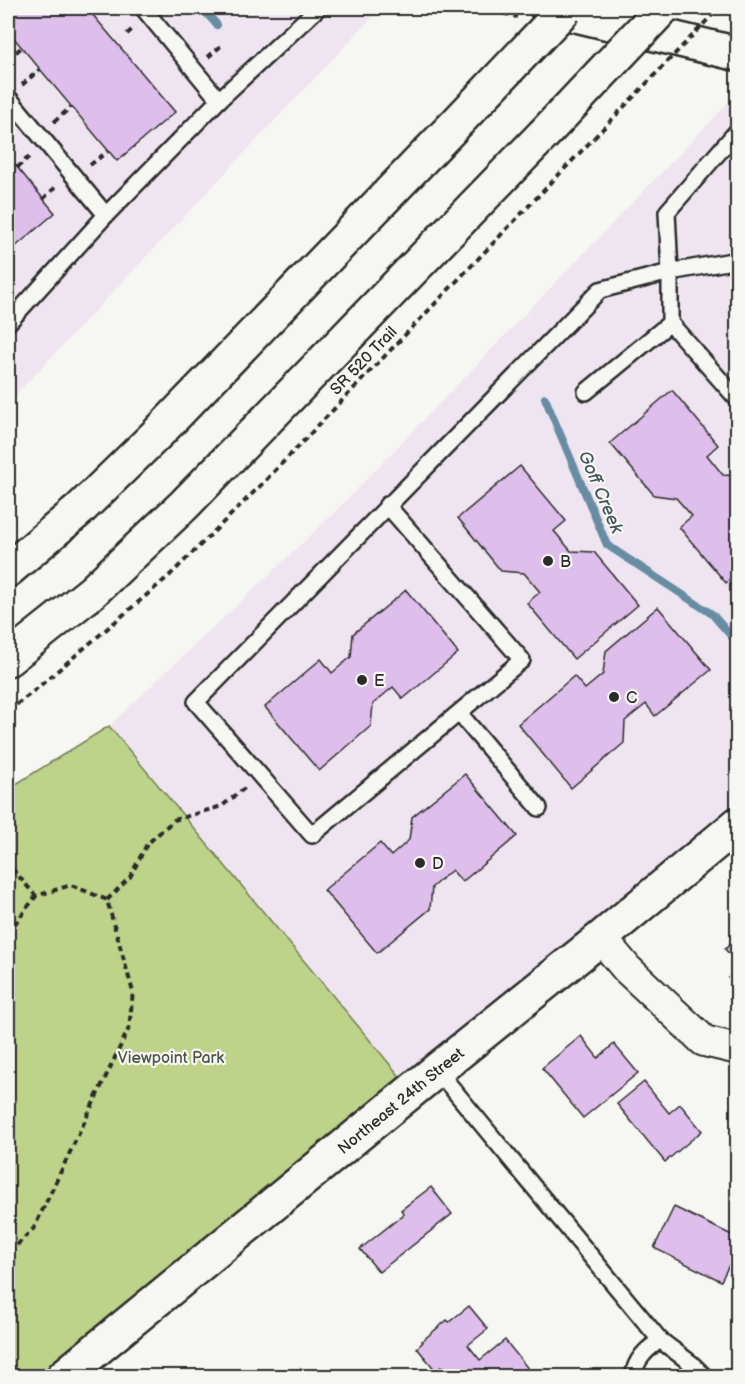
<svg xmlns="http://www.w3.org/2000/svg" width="745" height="1384" font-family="'Balsamiq Sans',sans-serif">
  <rect width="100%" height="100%" fill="#f6f6f2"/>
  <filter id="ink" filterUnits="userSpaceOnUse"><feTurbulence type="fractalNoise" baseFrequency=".0167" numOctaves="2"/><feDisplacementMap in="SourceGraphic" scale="12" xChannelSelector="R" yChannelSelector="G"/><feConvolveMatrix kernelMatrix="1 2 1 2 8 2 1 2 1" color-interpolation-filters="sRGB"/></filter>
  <g filter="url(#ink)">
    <g fill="#efe5f0">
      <path d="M8 8H381L8 403Z"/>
      <path d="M734 97 737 98V804L402 1079 109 726 332 515Z"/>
    </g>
    <path fill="#bcd389" stroke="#747f5a" stroke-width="1.5" d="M109 726 402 1079 40 1376H8V789Z"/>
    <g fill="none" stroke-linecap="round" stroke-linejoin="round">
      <g stroke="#688da2" stroke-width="8">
        <path d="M202 8 217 25"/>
        <path d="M545 398 607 545 712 614 738 644"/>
      </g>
    </g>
    <g fill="#debeeb" stroke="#2b2b2b" stroke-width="1.5">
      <path d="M8 8H87L175 112 117 161 8 31Z"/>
      <path d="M8 156 55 213 8 253Z"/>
      <path d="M672 390 718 445 707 455 723 475 738 476V573L726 583 679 527 692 516 676 498 654 495 610 443Z"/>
      <path d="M520 466 566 521 554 531 571 551 594 552 638 605 574 659 527 603 540 592 524 573 501 571 458 518Z"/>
      <path d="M406 590 458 653 403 699 393 687 373 704 371 726 319 771 265 707 321 659 332 673 351 657 353 634Z"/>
      <path d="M658 607 711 670 655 716 646 704 625 721 624 743 571 788 518 724 574 676 585 689 603 674 606 651Z"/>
      <path d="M465 774 517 836 462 882 452 870 432 887 430 909 377 953 324 890 380 843 391 856 409 840 412 817Z"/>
      <path d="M738 938V964L725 949Z"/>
      <path d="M738 971V990L728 978Z"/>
      <path d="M581 1036 598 1058 614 1044 638 1073 583 1118 542 1068Z"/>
      <path d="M644 1082 669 1113 680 1104 702 1131 665 1162 617 1104Z"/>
      <path d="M431 1187 452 1214 379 1272 360 1249 404 1214 401 1210Z"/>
      <path d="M674 1207 738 1238V1247L721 1281 654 1248Z"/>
      <path d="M469 1306 488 1329 468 1345 480 1360 505 1340 530 1371 522 1376H451L442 1366 436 1371 417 1348 423 1342 422 1341 447 1320 449 1322Z"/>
    </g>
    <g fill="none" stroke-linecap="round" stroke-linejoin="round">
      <g stroke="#2b2b2b" stroke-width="20">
        <g id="lane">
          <path d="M143 8 219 100"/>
          <path d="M8 97 106 215"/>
          <path d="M738 130 667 212 670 272V323L738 400"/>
          <path d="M8 323 106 215 219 100 318 8"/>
          <path d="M586 392 670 323"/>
          <path d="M387 505 522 660 312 835 196 702 600 290 670 272 738 260"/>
          <path d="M460 714 539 808"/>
          <path d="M437 1070 660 1340 692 1364 704 1376"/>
          <path d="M633 1376C636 1359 646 1350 660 1340"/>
        </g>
      </g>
      <g stroke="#2b2b2b" stroke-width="34">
        <path id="street" d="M601 938 627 969 704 1041 738 1049"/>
      </g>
      <g stroke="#2b2b2b" stroke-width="38">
        <g id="secondary">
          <path d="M547 8 738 54"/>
          <path id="s1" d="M64 1376 437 1070 601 938 738 824"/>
        </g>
      </g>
      <g stroke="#2b2b2b" stroke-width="38">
        <g id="highway">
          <path d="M8 570 79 510 159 432 451 129"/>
          <path d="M8 659 92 592 184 505 543 135"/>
        </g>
      </g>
      <g stroke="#2b2b2b" stroke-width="4" stroke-dasharray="6 4.5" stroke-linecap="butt">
        <path d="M483 8 517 17"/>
        <path d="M127 34 135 27"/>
        <path d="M208 57 221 46"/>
        <path d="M8 59 22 47"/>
        <path d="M22 85 40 69"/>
        <path d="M54 122 71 107"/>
        <path d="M90 165 108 151"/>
        <path d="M17 168 32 154"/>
        <path d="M43 199 58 185"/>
        <path d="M8 278 15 287"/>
        <path d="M8 711 29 695 169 576 263 483 594 138"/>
        <path d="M8 859 14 871 36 896"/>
        <path d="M107 900 130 877 147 844 174 820 222 806 246 787"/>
        <path d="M8 933 36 896 71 885 107 900 133 992 129 1028 34 1228 8 1254"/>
      </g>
      <use href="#lane" stroke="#f6f6f2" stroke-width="15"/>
      <use href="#street" stroke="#f6f6f2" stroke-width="30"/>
      <use href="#secondary" stroke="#f6f6f2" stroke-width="33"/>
      <use href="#highway" stroke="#f6f6f2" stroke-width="33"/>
      <g stroke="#2b2b2b" stroke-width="38" stroke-linecap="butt">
        <g id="highway-bridge">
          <path d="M451 129 566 8"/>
          <path d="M543 135 663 8"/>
        </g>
      </g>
      <path stroke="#2b2b2b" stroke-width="4" stroke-dasharray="6 4.5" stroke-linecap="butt" d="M594 138 719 8"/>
      <use href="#highway-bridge" stroke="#f6f6f2" stroke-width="33"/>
    </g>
  </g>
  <g fill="#2b2b2b" stroke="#f6f6f2" stroke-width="2">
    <circle cx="548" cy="561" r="6"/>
    <circle cx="362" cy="680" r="6"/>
    <circle cx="614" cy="697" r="6"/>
    <circle cx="420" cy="863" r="6"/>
  </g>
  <g text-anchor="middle" stroke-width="4.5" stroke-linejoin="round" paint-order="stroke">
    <g font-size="16" fill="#2b2b2b" stroke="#f6f6f2">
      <text transform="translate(363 360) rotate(-46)" y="6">SR 520 Trail</text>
      <text dy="6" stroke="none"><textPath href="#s1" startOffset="435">Northeast 24th Street</textPath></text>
    </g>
    <g font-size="16" fill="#2b2b2b" stroke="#f6f6f2" text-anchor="start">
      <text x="560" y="567">B</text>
      <text x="374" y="686">E</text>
      <text x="626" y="703">C</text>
      <text x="432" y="869">D</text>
    </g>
    <g font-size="16" fill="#4f5542" stroke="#f6f6f2">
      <text x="171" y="1063">Viewpoint Park</text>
    </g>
    <g font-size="18" font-style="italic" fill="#44545d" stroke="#f6f6f2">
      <text transform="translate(601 492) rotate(67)" y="6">Goff Creek</text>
    </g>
  </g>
  <rect width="745" height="1384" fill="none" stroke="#f6f6f2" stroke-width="30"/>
  <rect x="15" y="15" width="715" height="1354" fill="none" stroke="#2b2b2b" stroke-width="2" filter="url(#ink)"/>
</svg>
